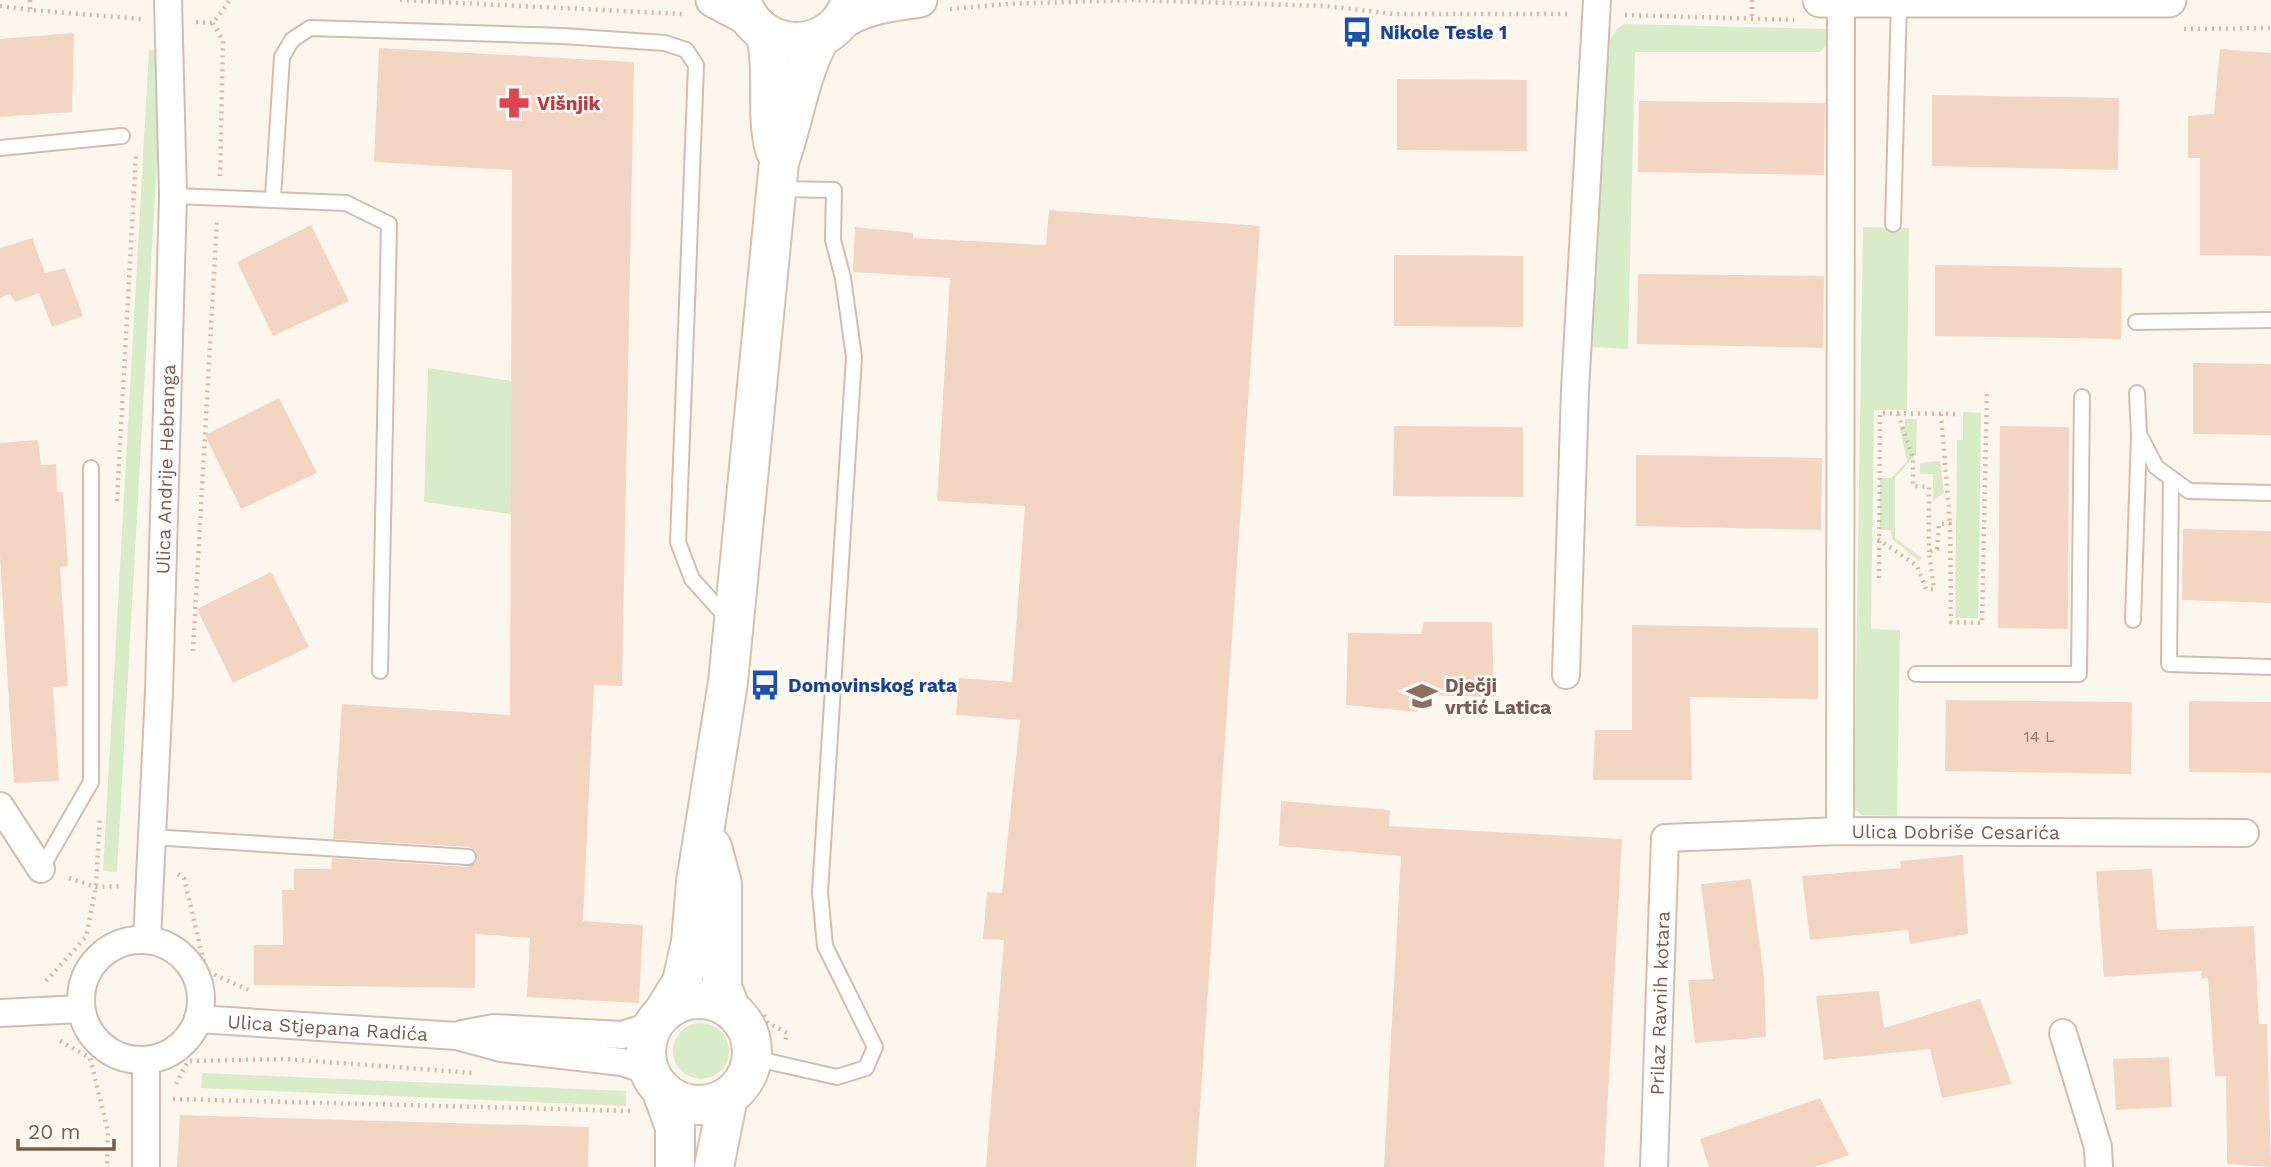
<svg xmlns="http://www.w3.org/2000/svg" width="2271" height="1167" font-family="'Work Sans',sans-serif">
  <rect width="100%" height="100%" fill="#fdf6ec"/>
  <g fill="#d8ecc9">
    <path d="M1625 24 1826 29C1828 40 1829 45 1820 52H1635L1628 349 1590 347 1608 43 1617 29Z"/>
    <path d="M149 50 163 51 117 872 103 871Z"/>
    <path d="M1863 227 1909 228 1907 410H1874L1871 629 1900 630 1897 816 1862 815 1854 808Z"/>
    <path d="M428 368 511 381V514L424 502Z"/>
    <path d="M1963 412 1981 413 1978 618H1955L1957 448V440H1963Z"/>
    <path d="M1905 419H1917L1916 455 1895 478V538L1922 558 1919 561 1892 539 1891 530H1880V478H1891L1907 461 1899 426H1905Z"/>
    <path d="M1940 461 1944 493 1933 501V474H1920V463Z"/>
    <circle cx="701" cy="1051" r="28"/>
    <path d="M202 1073 626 1091V1106L201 1088Z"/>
  </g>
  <g fill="#f3d5c3">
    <path d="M74 33 72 112 0 117V39Z"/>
    <path d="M379 48 634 62 622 686 594 685 583 921 643 925 639 1003 527 997 530 938 475 934V988L254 985V945H283L282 890H294V869H331L332 858 467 867 477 858 476 852 469 847 333 839 342 704 510 715 512 170 374 162Z"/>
    <path d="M2220 49 2271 53V256L2200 255V158H2188V116L2214 114Z"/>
    <path d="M1397 79 1527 80V151L1397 150Z"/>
    <path d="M1932 95 2119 98 2118 170 1932 166Z"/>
    <path d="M1639 101 1825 103 1824 175 1638 172Z"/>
    <path d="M1049 210 1260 226 1196 1167H986L1004 940 983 939 987 892 1002 893 1020 720 956 715 959 678 1012 682 1025 506 937 501 950 278 853 272 855 227 913 233V238L1046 245Z"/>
    <path d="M311 225 349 301 273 336 237 262Z"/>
    <path d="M32 238 45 273 65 268 83 316 52 327 39 293 15 302 10 294 0 298V248Z"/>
    <path d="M1394 255 1523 256V327L1394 326Z"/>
    <path d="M1935 265 2122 268 2121 339 1935 336Z"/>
    <path d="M1638 274 1824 276 1823 348 1637 344Z"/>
    <path d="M2193 363 2271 364V435L2193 434Z"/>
    <path d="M279 398 317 473 241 509 205 435Z"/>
    <path d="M1394 426 1523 427V497L1393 496Z"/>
    <path d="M2000 426 2069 427 2068 629 1998 628Z"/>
    <path d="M38 440 41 465 56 464 57 492H63L68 566 60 567 68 686 53 687 59 781 14 783 0 556V443Z"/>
    <path d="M1636 455 1822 458 1821 530 1636 526Z"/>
    <path d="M2183 529 2271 531V603L2182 600Z"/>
    <path d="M271 572 309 647 233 683 197 609Z"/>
    <path d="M1424 622H1492L1494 697 1421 695 1418 712 1346 705 1348 633 1421 634Z"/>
    <path d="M1632 625 1818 628V699L1690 697 1692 780H1593L1595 730H1632Z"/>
    <path d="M1946 700 2132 702 2131 774 1945 771Z"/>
    <path d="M2189 701 2271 702V773L2189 772Z"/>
    <path d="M1281 801 1390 810 1389 826 1622 839 1604 1167H1384L1401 856 1279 846Z"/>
    <path d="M1963 855 1968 934 1910 944 1908 930 1810 940 1802 876 1901 868 1900 861Z"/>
    <path d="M2152 869 2157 930 2254 926 2259 1024H2267L2271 1167 2227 1164 2226 1076H2215L2208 978 2202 979 2201 971 2104 977 2096 871Z"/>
    <path d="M1751 879 1764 977 1766 1037 1695 1043 1688 980 1713 979 1701 884Z"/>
    <path d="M1879 991 1884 1028 1980 999 2012 1084 1942 1098 1930 1049 1824 1060 1816 996Z"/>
    <path d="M2169 1057 2172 1107 2116 1110 2113 1059Z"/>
    <path d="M1820 1098 1849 1155 1815 1167H1709L1700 1139Z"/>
    <path d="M180 1115 589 1127 588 1167H177Z"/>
  </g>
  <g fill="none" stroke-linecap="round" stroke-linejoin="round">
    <g stroke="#d1beb0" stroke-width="18">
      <g id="service">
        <path d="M0 148 122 136"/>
        <path d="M173 196 346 203 389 224 380 671"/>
        <path d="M273 197 282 57 292 40 310 28 563 36 665 43 686 50 696 65 678 542 692 579 728 619"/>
        <path d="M1893 224 1899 1"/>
        <path d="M2136 322 2271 320"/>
        <path d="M2137 393 2139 434 2156 467 2171 478 2189 491 2271 493"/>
        <path d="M2171 478 2169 664 2271 667"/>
        <path d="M2133 620 2139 435"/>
        <path d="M1916 674H2079L2082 397"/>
        <path d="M152 837 468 857"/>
        <path d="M41 869 91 782V468"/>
        <path d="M753 1058 837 1077 866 1068 875 1047 825 946 820 892 854 357 843 278 833 240 834 190 778 189"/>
      </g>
    </g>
    <g stroke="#d1beb0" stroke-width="30">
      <g id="minor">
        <path d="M1566 675 1575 390 1597 0"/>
        <path d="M0 806 41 869"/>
        <path d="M1840 831 1841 1"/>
        <circle cx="141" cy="1000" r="60"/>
        <path id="s1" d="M147 940 159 692 173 196 168 0"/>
        <path d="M0 1013 81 1009"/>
        <path id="s2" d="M198 1019 457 1036 501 1048 622 1062 649 1071"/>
        <path d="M2063 1033 2098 1147 2099 1167"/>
        <path d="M462 1034 494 1028 622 1035 653 1025"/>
        <path d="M146 1061V1167"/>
        <path id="s3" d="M1654 1167 1665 838 1840 831 2245 833"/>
      </g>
    </g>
    <g stroke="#d1beb0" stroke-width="37">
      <g id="tertiary">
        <path d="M713 0 749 19"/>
        <path d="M1820 0H2169"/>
        <path d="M839 24C866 6 889 5 920 0"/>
      </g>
    </g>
    <g stroke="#d6c0b0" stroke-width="42">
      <g id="secondary">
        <path d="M741 0C758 56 835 56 851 0"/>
        <path d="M766 35C775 73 765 112 775 150"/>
        <path d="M712 847 722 884V987L730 1008"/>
        <circle cx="699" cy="1052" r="53"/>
        <path d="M664 1011 682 982 691 942 696 882 728 682 779 162C794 121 799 75 820 38"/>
        <path d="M661 1089 675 1127V1167"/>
        <path d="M714 1167 728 1097"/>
      </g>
    </g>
    <g stroke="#d9b8a5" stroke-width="4.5" stroke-dasharray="2 5" stroke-linecap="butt">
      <path d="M30 0V10L142 19"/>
      <path d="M400 0 682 14"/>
      <path d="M1752 0V20"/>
      <path d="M0 6 30 10"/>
      <path d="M950 9 1006 4 1132 0 1326 6 1395 14H1567"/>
      <path d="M1625 15 1794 20"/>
      <path d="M196 22 213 23 230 0"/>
      <path d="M213 23 223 41 220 176"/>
      <path d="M2184 29 2271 28"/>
      <path d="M1898 414 1913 458V486L1929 487V552"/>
      <path d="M1941 414 1950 524"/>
      <path d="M117 501 136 153"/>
      <path d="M1878 539 1917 566 1926 589H1934L1929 552 1937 549 1939 524H1950L1951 622 1982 623 1987 392"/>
      <path d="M1879 578 1880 413 1957 414"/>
      <path d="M193 651 217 219"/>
      <path d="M178 874 184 878 206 971 251 991"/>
      <path d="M69 878 96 887 122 886"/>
      <path d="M46 981 86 937 96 887 100 817"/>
      <path d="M764 1015 768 1023 787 1033 785 1043"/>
      <path d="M60 1041 90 1058 108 1131 107 1167"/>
      <path d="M176 1084 188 1061 286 1059 474 1073"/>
      <path d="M173 1099 633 1111"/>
    </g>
    <use href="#service" stroke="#fff" stroke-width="14"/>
    <use href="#minor" stroke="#fff" stroke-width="26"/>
    <use href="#tertiary" stroke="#fff" stroke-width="33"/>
    <use href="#secondary" stroke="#fff" stroke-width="38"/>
  </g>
  <defs>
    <g id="bus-bare" transform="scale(2.415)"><path d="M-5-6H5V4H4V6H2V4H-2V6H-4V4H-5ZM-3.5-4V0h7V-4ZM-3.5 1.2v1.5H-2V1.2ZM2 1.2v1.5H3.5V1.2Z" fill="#1a4fb4" stroke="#fffaf3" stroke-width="2.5" paint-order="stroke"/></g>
    <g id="pharmacy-bare" transform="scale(2.415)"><path d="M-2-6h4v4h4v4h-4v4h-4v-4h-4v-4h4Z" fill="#e0444e" stroke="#fffaf3" stroke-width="2.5" paint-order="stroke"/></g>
    <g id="school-bare" transform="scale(2.415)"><path d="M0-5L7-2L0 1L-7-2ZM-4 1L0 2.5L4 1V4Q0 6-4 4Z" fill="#8d6e63" stroke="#fffaf3" stroke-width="2.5" paint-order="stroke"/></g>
  </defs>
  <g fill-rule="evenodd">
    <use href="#bus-bare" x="1357" y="32"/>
    <use href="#pharmacy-bare" x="514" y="103"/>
    <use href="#bus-bare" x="765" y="685"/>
    <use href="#school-bare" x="1422" y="696"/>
  </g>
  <g text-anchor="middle" stroke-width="5" stroke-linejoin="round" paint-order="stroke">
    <g font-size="16" fill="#987a6a">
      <text x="2039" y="742">14 L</text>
    </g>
    <g font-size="19" font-weight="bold" fill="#164399" stroke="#fffaf3" text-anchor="start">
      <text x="1380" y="39">Nikole Tesle 1</text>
      <text x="788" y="692">Domovinskog rata</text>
    </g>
    <g font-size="19" font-weight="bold" fill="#be3a42" stroke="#fffaf3" text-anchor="start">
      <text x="537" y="110">Višnjik</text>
    </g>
    <g font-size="19" fill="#7a5c4d" stroke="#fffaf3">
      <text dy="7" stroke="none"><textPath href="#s1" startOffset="471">Ulica Andrije Hebranga</textPath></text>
      <text dy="7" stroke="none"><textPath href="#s3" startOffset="620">Ulica Dobriše Cesarića</textPath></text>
      <text dy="7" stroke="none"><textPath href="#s3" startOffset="164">Prilaz Ravnih kotara</textPath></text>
      <text dy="7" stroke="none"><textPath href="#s2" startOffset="130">Ulica Stjepana Radića</textPath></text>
    </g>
    <g font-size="19" font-weight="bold" fill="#785e54" stroke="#fffaf3" text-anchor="start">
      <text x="1445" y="692">Dječji<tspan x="1445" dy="22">vrtić Latica</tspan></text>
    </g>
  </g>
  <path d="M18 1139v10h96v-10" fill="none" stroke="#7a5c4d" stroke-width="3.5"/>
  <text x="28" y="1139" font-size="21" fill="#7a5c4d" stroke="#fffaf3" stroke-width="5" paint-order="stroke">20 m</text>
</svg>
